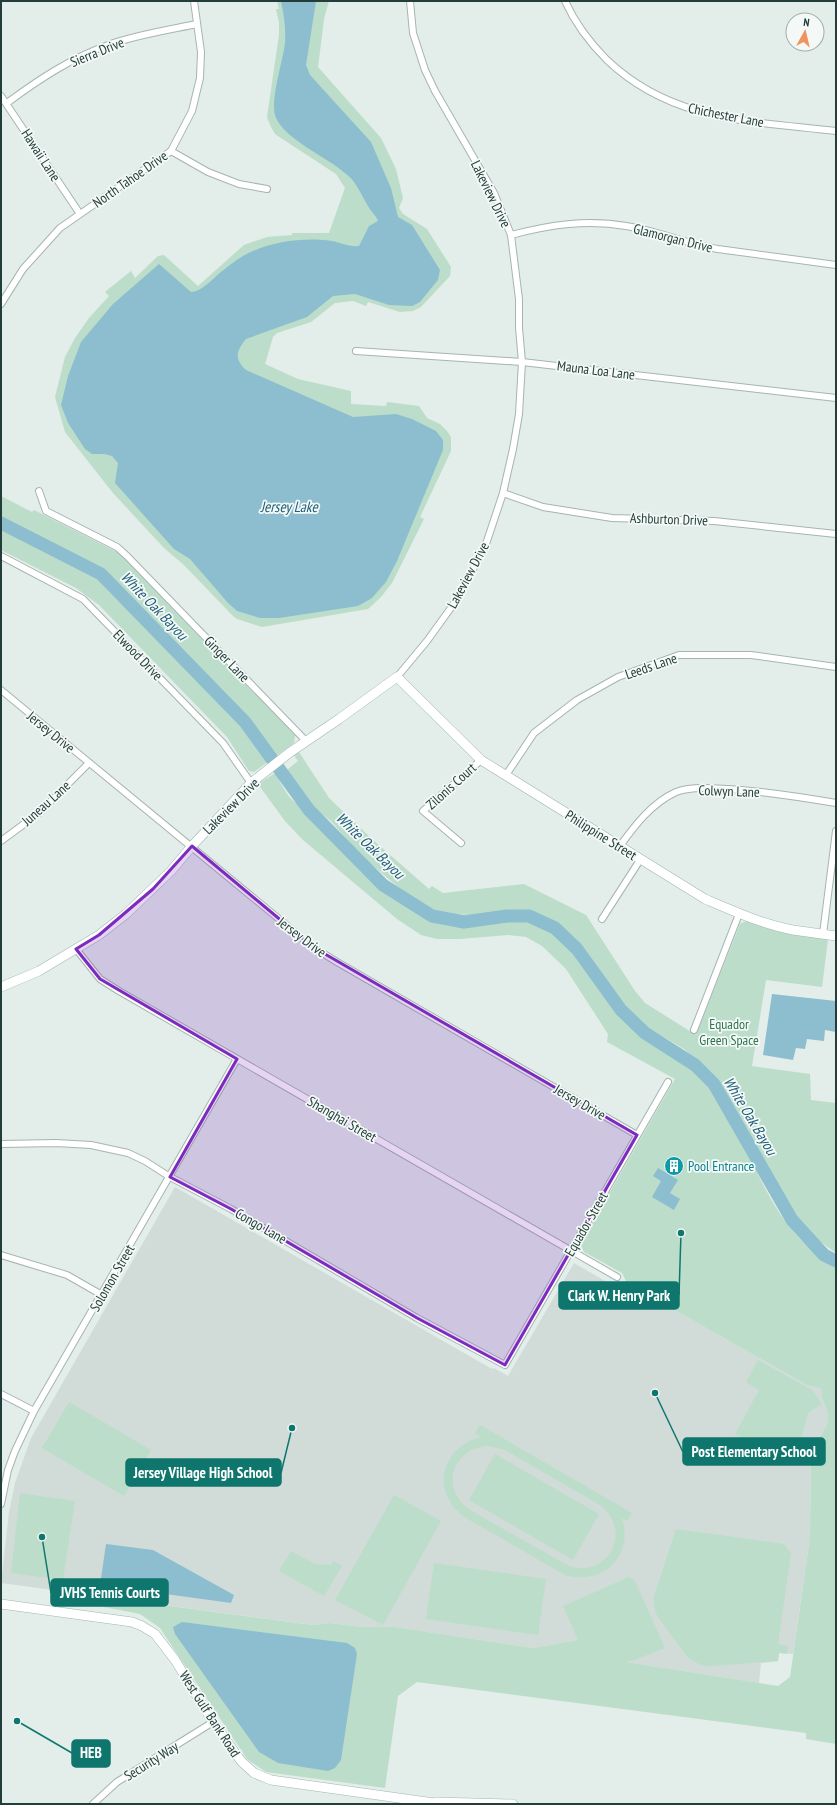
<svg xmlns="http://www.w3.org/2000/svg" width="837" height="1805" font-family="'PT Sans Narrow',sans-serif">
  <rect width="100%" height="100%" fill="#e3ede9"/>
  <path fill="#d1dcd9" d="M175 1187 492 1369 494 1368 508 1376 574 1263 612 1285 613 1288 624 1286 627 1283 807 1385 821 1387 822 1398 828 1413V1424L811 1455 810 1537 793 1654 779 1653 778 1661 761 1663 759 1683 613 1660 578 1640 533 1648 395 1627H362L330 1623 313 1625 1 1583 9 1512 15 1483 31 1438Z"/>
  <g fill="#bcddc9" fill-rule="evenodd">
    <path d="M277 1H329L324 19 318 67 381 138 396 169 403 198 399 208 403 214 427 229 451 267 450 276 421 307 413 311 400 312 368 302 366 306 353 301 335 303 311 322 277 333 273 337 265 364 298 379 351 391V404L386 406 387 402 419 406 427 418 440 424 447 431 451 437V451L420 517 424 519 392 583 381 597 368 609 262 627 237 619 233 616 184 565 164 548 113 493 65 432 55 397 65 357 75 338 89 318 109 296 105 292 131 271 135 278 158 256 164 255 198 286 244 245 267 237 292 235V233H329L345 188 336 174 284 140 275 134 270 125 267 117 279 35V22L276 9H279Z"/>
    <path d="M1 496 32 512 34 510 119 553 295 735 294 743 254 772 249 771 227 737 99 605 76 588 1 550Z"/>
    <path d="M299 752 329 798 373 840 429 889 432 886 443 893 524 884 586 915 635 991 645 1003 696 1035 740 924 746 921 789 934 828 939 822 987 766 980 752 1066 810 1074 811 1100 836 1103V1253L818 1240 795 1218 780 1196 726 1094 713 1075 684 1049 640 1023 624 1006 584 948 565 933 534 914 520 911 482 916 440 913 410 897 358 853 332 822 312 806 287 770 298 761 294 755Z"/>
    <path d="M275 773C282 784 289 803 302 805 331 839 359 870 395 897 406 906 419 916 432 921 445 927 464 928 477 926 487 924 499 920 510 919 528 919 547 928 561 939 567 945 572 953 577 960 593 980 610 1007 628 1024 654 1049 689 1059 711 1088 754 1145 766 1231 836 1265V1744L806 1739V1733L417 1682 398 1696 385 1788 266 1772 247 1759 160 1628 140 1614 89 1604 88 1595 313 1625 330 1623 362 1627H395L533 1648 578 1640 563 1606 629 1577 635 1581 665 1648 637 1659 626 1662 778 1686 790 1677 810 1537 811 1455 828 1423V1413L822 1398 821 1388 807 1385 627 1283 622 1273 584 1252 580 1244 675 1079 607 1042 608 1034 566 969 542 946 526 937 508 935 460 939H437L421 935 397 919 303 840 285 821 258 784Z"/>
    <path d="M758 1360 812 1390 822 1404 808 1413 797 1454 778 1457 735 1434 759 1390 746 1382Z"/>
    <path d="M69 1402 151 1450 124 1496 42 1448Z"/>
    <path d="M480 1425 632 1513 627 1521 622 1518C634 1556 603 1586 565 1575L466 1518C430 1494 440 1447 481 1437L475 1433ZM489 1446 505 1450 598 1504C634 1528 610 1579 569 1566L470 1510C439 1489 452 1447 489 1446Z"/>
    <path d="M495 1454 599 1514 573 1560 469 1500Z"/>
    <path d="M20 1493 75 1501 63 1580 11 1573Z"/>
    <path d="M394 1495 441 1521 383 1625 335 1600Z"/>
    <path d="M676 1529 784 1544 791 1553 778 1644 788 1646 787 1654 779 1653 778 1661 710 1666H703L688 1658 657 1616 654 1606V1596Z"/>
    <path d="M291 1551 315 1564 331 1565 333 1561 342 1566 324 1596 279 1571Z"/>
    <path d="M434 1563 546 1579 538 1635 426 1619Z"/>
  </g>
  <g fill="#8cbed0">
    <path d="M281 1H316L306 65 310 75 371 142 391 188 398 217 412 225 440 270 438 280 420 302 412 306 389 305 355 294 333 296 307 317 246 339C236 351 234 359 246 370L353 417 396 414 412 419 436 431 443 440V450L397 561 386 582 372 598 358 606 279 618H260L237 611 228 603 190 559 174 549 115 483 118 463 112 456 104 454H92L85 449 68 423 61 405 68 376 81 342 113 304 159 264 191 292C203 291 212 279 221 272 230 265 241 256 251 252 274 241 307 237 332 241 342 243 349 247 359 246L369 226 378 221C376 215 371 212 368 206 361 195 357 182 346 174 326 156 287 141 276 118 269 103 283 61 285 43 286 29 284 15 281 1Z"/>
    <path d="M772 994 836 1001V1032L825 1030 824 1041 807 1039 805 1049 796 1048 793 1060 763 1055Z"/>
    <path d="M658 1168 678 1180 670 1193 680 1199 674 1210 652 1197 661 1181 653 1176Z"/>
    <path d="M106 1544 153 1550 234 1595 231 1603 100 1585Z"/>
    <path d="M182 1622 347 1643 355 1648 357 1654 341 1760 335 1768 328 1771 278 1763 259 1752 175 1634 173 1627Z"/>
  </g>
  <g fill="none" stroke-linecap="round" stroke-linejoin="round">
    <path stroke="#8cbed0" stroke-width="13" d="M1 523 101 574 245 722 309 810 383 885 432 916 464 922 507 916H529L555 928 577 949 621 1010 645 1033 695 1065 714 1084 792 1220 824 1255 836 1261"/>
    <g stroke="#a6b5b1" stroke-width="8">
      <g id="street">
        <path d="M565 1C575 23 590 43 607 60 672 122 752 121 836 131"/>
        <path d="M1 96 80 214"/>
        <path d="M7 103C38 80 71 58 108 45 136 35 168 30 197 24"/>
        <path d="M171 151 208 172 239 184 267 189"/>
        <path d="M511 235C549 225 587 219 626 226 658 231 687 244 718 249L836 265"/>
        <path d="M1 304 23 269 60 228 171 151 192 111 200 78 201 52 194 1"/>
        <path d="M356 351 522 362 836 398"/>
        <path d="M39 491 46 511 117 547 127 556 306 741"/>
        <path d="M503 493 543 507 612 518 714 521 836 534"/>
        <path d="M1 556 83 599 223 743 251 783"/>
        <path d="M397 677 427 641 458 598 486 544 503 493 513 449 519 414 522 362 519 328V299L511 235 494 193 435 91 425 70 413 33 410 1"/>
        <path d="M1 690 313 947 337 962 637 1135"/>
        <path d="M506 775 534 733 577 700 618 677 679 655H751L836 667"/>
        <path d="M1 841 39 813 89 763"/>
        <path d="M461 843 423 811 481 760"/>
        <path d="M620 846C635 825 652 803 676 792 692 786 711 788 728 789 764 791 800 797 836 803"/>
        <path d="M602 919 640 860"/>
        <path d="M823 934 836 831"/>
        <path d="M76 949 100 979 119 991 617 1277"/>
        <path d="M694 1030 739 914"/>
        <path d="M1 1144 56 1143 91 1145 128 1153 145 1161 170 1177 231 1209 417 1318 505 1365 668 1082"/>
        <path d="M1 1255 67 1275 102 1295"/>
        <path d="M1 1394 34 1411"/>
        <path d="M1 1504 8 1470 15 1451 34 1411 237 1059"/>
        <path d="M93 1804 117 1782 213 1722"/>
      </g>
    </g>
    <g stroke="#a1b8b3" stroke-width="10">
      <g id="secondary">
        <path d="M1 987 39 971 99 935 126 914 171 871 192 846 251 783 289 753 339 719 397 677 481 760 705 899C733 911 762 924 793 930 807 932 822 934 836 936"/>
        <path d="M1 1604 132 1622 142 1626 155 1634 175 1660 213 1722 241 1761 254 1773 271 1780 441 1804"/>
        <path d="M436 1802 513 1804"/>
      </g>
    </g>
    <use href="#street" stroke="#fff" stroke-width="6"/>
    <use href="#secondary" stroke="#fff" stroke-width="9"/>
  </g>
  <path fill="#7b2cbf" fill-opacity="0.2" stroke="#7b2cbf" stroke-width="3" stroke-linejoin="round" d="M192 846 313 947 637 1135 505 1365 417 1318 231 1209 170 1177 237 1059 100 979 76 949 99 935 153 889Z"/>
  <defs>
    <g id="building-disc" transform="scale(1)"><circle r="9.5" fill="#0f9aa8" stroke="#f4f9f7"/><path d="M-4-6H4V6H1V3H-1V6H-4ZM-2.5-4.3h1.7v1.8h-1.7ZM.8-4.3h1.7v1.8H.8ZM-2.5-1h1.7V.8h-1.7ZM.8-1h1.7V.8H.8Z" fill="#fff"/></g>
  </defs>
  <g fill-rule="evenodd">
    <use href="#building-disc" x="674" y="1166"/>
  </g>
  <g text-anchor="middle" stroke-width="3.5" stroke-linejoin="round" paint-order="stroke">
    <g font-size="14" fill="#233e3a" stroke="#f4f9f7">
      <text transform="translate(97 52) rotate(-22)" y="5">Sierra Drive</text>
      <text transform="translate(726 115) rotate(11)" y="5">Chichester Lane</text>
      <text transform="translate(41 155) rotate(57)" y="5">Hawaii Lane</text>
      <text transform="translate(130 179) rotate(-35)" y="5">North Tahoe Drive</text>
      <text transform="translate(491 194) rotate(64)" y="5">Lakeview Drive</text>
      <text transform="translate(673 238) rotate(14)" y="5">Glamorgan Drive</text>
      <text transform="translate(596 370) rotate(7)" y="5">Mauna Loa Lane</text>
      <text transform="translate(669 519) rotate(2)" y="5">Ashburton Drive</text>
      <text transform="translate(468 575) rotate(-62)" y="5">Lakeview Drive</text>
      <text transform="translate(138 655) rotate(46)" y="5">Elwood Drive</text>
      <text transform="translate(227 659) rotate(46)" y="5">Ginger Lane</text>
      <text transform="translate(651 666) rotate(-19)" y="5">Leeds Lane</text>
      <text transform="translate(51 732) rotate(39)" y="5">Jersey Drive</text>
      <text transform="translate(451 786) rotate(-42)" y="5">Zilonis Court</text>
      <text transform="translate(729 791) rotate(2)" y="5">Colwyn Lane</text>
      <text transform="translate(46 803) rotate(-42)" y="5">Juneau Lane</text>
      <text transform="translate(231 806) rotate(-45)" y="5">Lakeview Drive</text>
      <text transform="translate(601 835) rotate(32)" y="5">Philippine Street</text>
      <text transform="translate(302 937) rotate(37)" y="5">Jersey Drive</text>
      <text transform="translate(580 1102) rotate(30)" y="5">Jersey Drive</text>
      <text transform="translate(342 1119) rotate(30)" y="5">Shanghai Street</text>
      <text transform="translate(586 1224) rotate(-60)" y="5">Equador Street</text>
      <text transform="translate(261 1226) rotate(30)" y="5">Congo Lane</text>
      <text transform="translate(112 1278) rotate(-60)" y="5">Solomon Street</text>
      <text transform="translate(210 1714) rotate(57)" y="5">West Gulf Bank Road</text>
      <text transform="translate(151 1761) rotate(-32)" y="5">Security Way</text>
    </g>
    <g font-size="14" fill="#2e7451" stroke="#f4f9f7">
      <text x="729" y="1029">Equador<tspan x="729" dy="16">Green Space</tspan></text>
    </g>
    <g font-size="14" fill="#0d838f" stroke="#f4f9f7" text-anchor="start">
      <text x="688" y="1171">Pool Entrance</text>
    </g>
    <g font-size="15" font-style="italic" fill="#1e5e79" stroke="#f4f9f7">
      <text x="289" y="512">Jersey Lake</text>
      <text transform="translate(154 606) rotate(46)" y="5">White Oak Bayou</text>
      <text transform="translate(370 846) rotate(44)" y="5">White Oak Bayou</text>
      <text transform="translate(750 1116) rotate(59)" y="5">White Oak Bayou</text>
    </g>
  </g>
  <path fill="none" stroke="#0f766e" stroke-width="1.5" d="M681 1233L679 1295M655 1393L683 1452M292 1428L281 1473M42 1537L51 1593M17 1721L72 1753"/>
  <g fill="#0f766e" stroke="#f4f9f7" stroke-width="1.5">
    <circle cx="681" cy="1233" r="4"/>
    <circle cx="655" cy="1393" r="4"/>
    <circle cx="292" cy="1428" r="4"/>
    <circle cx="42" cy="1537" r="4"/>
    <circle cx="17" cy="1721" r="4"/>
  </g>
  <g fill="#0f766e" stroke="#0f766e" stroke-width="1.5">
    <rect x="559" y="1282" width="120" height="27" rx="4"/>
    <rect x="683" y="1438" width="142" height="27" rx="4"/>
    <rect x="126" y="1459" width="155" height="27" rx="4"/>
    <rect x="51" y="1579" width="117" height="27" rx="4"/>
    <rect x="72" y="1740" width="38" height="27" rx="4"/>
  </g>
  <g font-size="15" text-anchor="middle" font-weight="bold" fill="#fff">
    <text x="619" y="1301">Clark W. Henry Park</text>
    <text x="754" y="1457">Post Elementary School</text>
    <text x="203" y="1478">Jersey Village High School</text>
    <text x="110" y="1598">JVHS Tennis Courts</text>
    <text x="91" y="1758">HEB</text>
  </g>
  <rect width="837" height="1805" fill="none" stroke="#233e3a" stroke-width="4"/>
  <g transform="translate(805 32) rotate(8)"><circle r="19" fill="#f4f9f7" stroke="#a0aeab"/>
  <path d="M0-3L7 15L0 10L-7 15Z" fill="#ef945e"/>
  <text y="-6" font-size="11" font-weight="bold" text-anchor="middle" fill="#233e3a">N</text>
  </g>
</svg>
